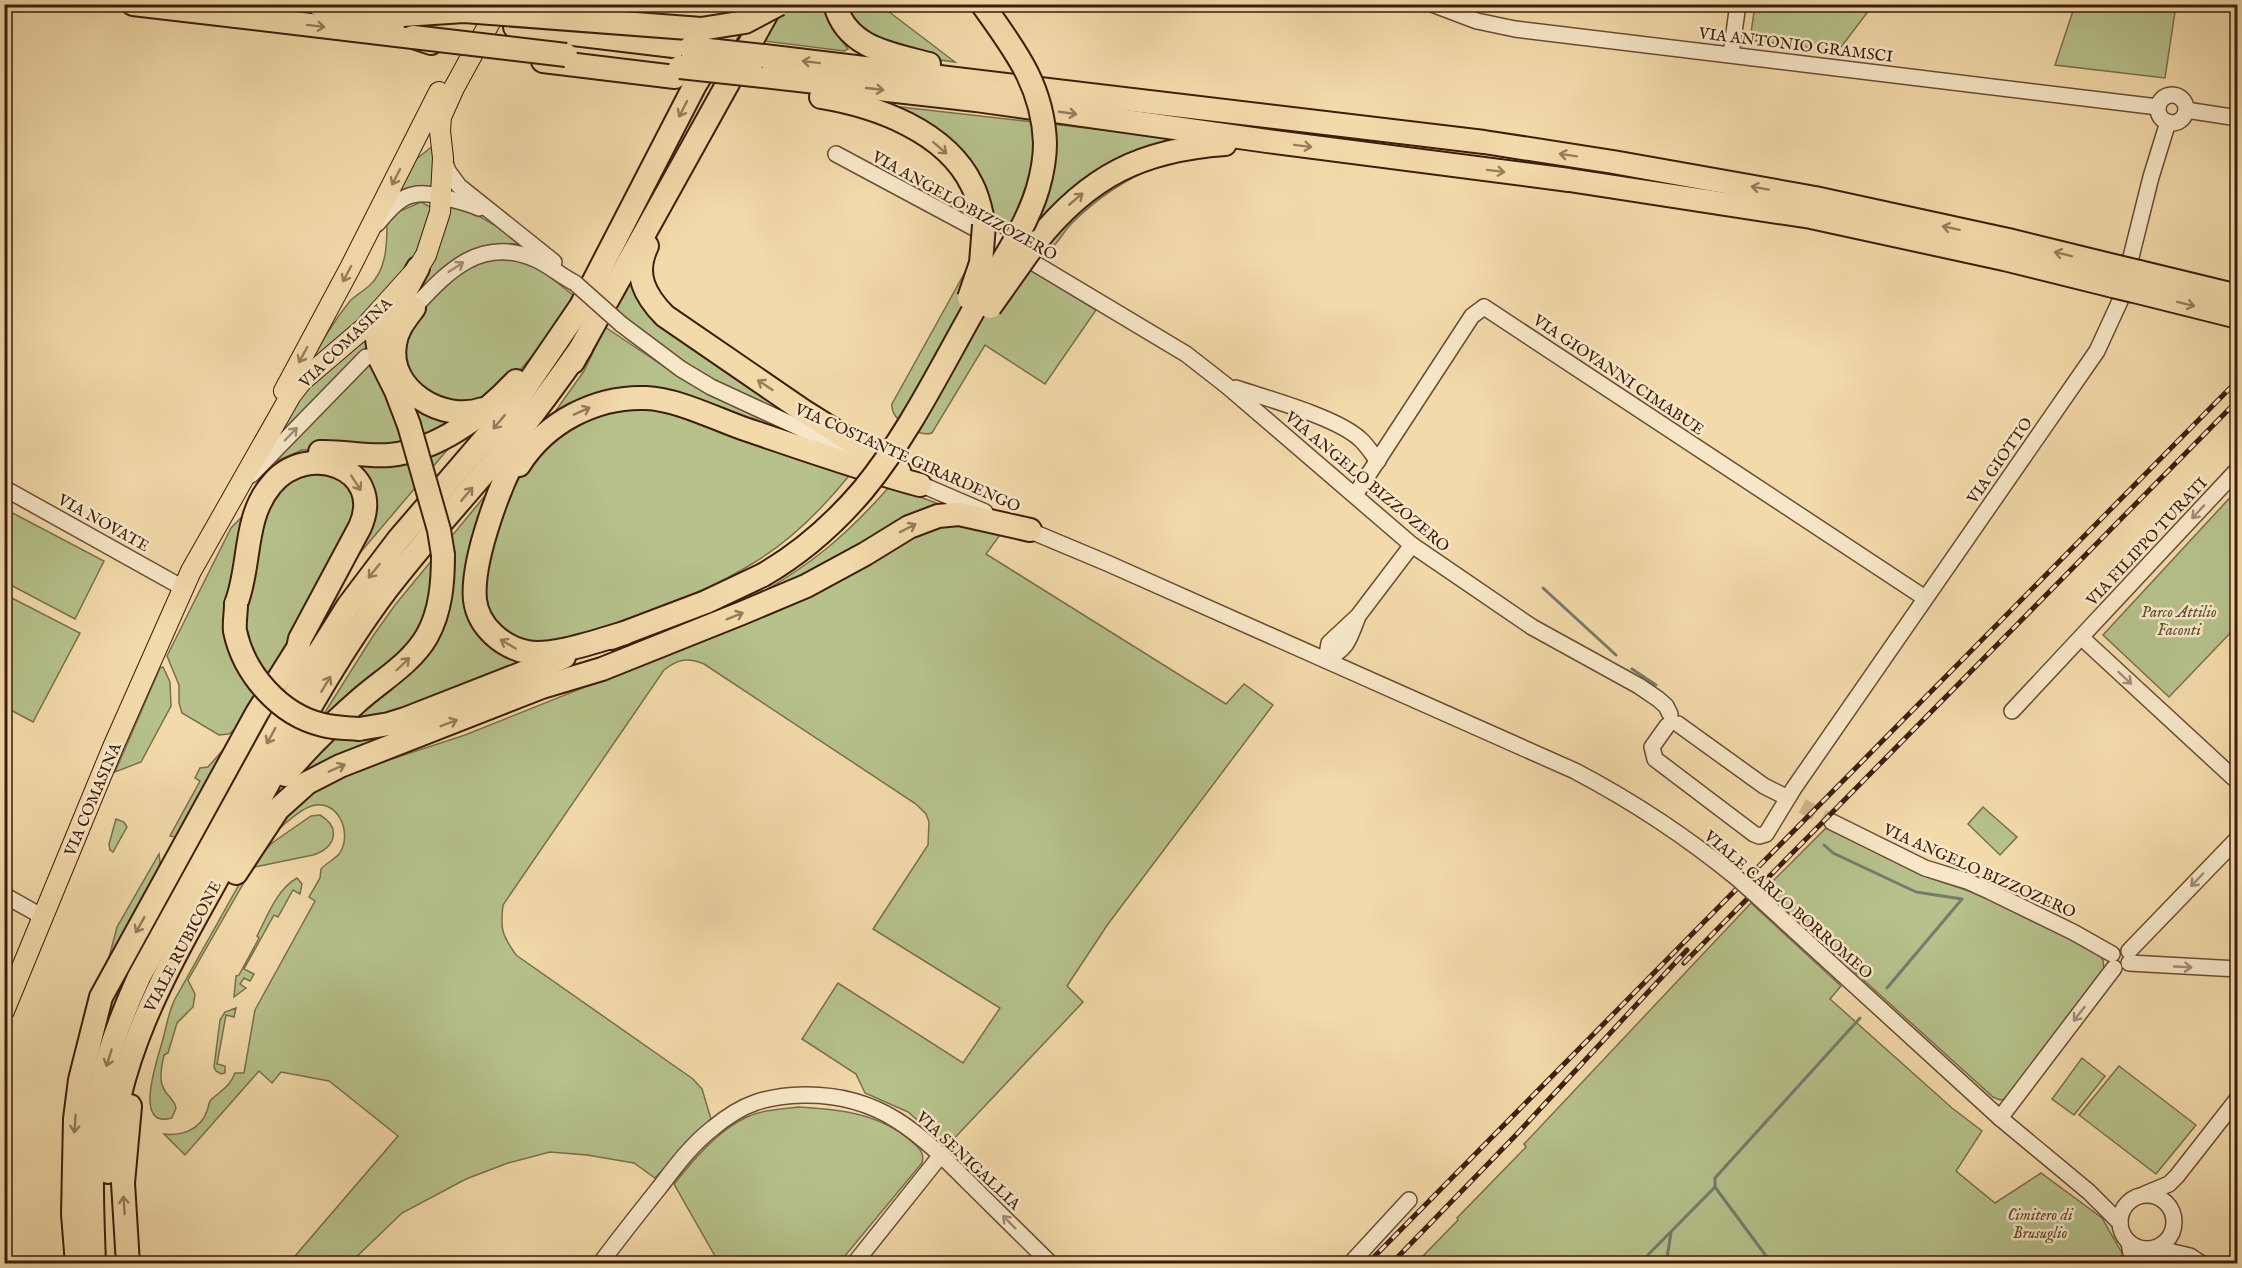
<svg xmlns="http://www.w3.org/2000/svg" width="2242" height="1268" font-family="'IM FELL English',serif">
  <rect width="100%" height="100%" fill="#f3daaa"/>
  <filter id="stains"><feTurbulence type="fractalNoise" baseFrequency=".00333" numOctaves="4"/><feColorMatrix values="0 0 0 0 .2 0 0 0 0 .09 0 0 0 0 .02 0 0 0 .5 -.17"/></filter>
  <radialGradient id="worn" r=".72"><stop offset=".6" stop-color="#630" stop-opacity="0"/><stop offset="1" stop-color="#630" stop-opacity=".3"/></radialGradient>
  <g fill="#b6c18c" stroke="#7a6f4c" stroke-width="1.5">
    <path d="M789 5H824L832 28 848 49 844 51 764 41 778 11Z"/>
    <path d="M835 5H880L955 62 882 52Z"/>
    <path d="M1755 5V4L1873 5 1838 51 1750 40Z"/>
    <path d="M2075 5H2176L2165 78 2055 65Z"/>
    <path d="M883 105 1183 139 1100 188 1157 166C1124 180 1097 198 1072 223 1062 233 1053 253 1040 255L988 226 979 194Z"/>
    <path d="M434 145 438 184 383 214 409 165Z"/>
    <path d="M421 202 432 208 412 269 306 372C318 347 333 322 350 301 356 295 362 292 369 286 386 271 387 246 387 225L398 212Z"/>
    <path d="M449 203C476 213 498 225 521 244 459 241 431 280 393 321 420 284 445 250 449 203Z"/>
    <path d="M974 256 1026 267 1096 310 1045 384 985 345 932 433C918 438 890 420 892 404Z"/>
    <path d="M505 257 535 265 574 296C553 325 526 371 498 391 488 399 476 403 465 409L415 388 401 344 414 315 468 264Z"/>
    <path d="M633 271 635 277 812 424 728 389 675 357 613 309Z"/>
    <path d="M374 323 365 349 267 453 293 403Z"/>
    <path d="M605 327 689 383 803 439 642 394 537 437 584 371Z"/>
    <path d="M369 361 390 399 404 447 302 450 272 463Z"/>
    <path d="M392 366 460 421 416 447Z"/>
    <path d="M630 408 673 412 852 472C825 506 793 539 755 562 708 592 652 610 600 630 584 636 551 652 534 648 521 645 506 634 493 628L480 588 503 506 515 484 536 455 550 441 586 419Z"/>
    <path d="M459 436 354 560 366 526 344 463Z"/>
    <path d="M296 470 348 479 359 510 289 650 265 678 235 729 229 734 219 735 182 713 179 703V685L167 656 231 528 274 484Z"/>
    <path d="M498 480C476 528 445 615 501 650 511 656 522 656 531 660L530 663 384 719 389 736 318 766 293 783 289 779C308 755 330 733 353 713 403 670 451 640 445 564L435 572 428 616 405 655 393 668 332 717 312 738 310 736 373 636 395 605Z"/>
    <path d="M890 486 958 511 750 599C810 566 845 537 890 486Z"/>
    <path d="M2237 490V626L2169 697 2103 635Z"/>
    <path d="M5 509 104 561 75 619 5 582Z"/>
    <path d="M946 524H967L1000 535 986 554 1226 704 1244 684 1273 705 1108 924 1067 986 1083 1002 947 1146 908 1112 865 1093 856 1074 802 1039 838 983 963 1063 1000 1008 873 929 928 845 929 822 926 814 916 804 704 664C688 657 678 659 664 670L503 905C500 929 502 935 516 955L693 1079 702 1089 711 1119 655 1178 634 1163 587 1155 550 1152 508 1163 466 1179 402 1213 350 1263H289L398 1136 329 1081 281 1072 272 1083 259 1071 185 1155 164 1134C182 1136 200 1130 207 1111 209 1106 208 1101 213 1098 223 1089 230 1086 235 1073H244L255 1010 315 901 309 897 320 878 321 869C326 863 334 860 339 854 354 834 337 795 309 807 296 812 283 826 272 835L269 834 310 792 355 771 465 735 640 665 902 537Z"/>
    <path d="M4 594 80 633 33 722 5 707Z"/>
    <path d="M163 667 170 682 171 706 141 762 115 772 160 668Z"/>
    <path d="M224 749 231 752 176 837 170 836 200 781 195 778 200 768 208 767Z"/>
    <path d="M1983 807 2017 837 2000 855 1968 824Z"/>
    <path d="M320 815C342 828 335 848 313 855L255 867 250 872 188 980 195 994 193 1007 177 1023 168 1053 164 1055C161 1070 157 1084 169 1096 173 1101 175 1102 176 1108L172 1118C131 1130 159 1055 163 1039 167 1025 168 1013 175 999L250 865 272 843 311 816Z"/>
    <path d="M116 819 124 822 127 827 113 852 110 850 109 844Z"/>
    <path d="M1826 828 1930 878 1978 894 2096 951 2103 960 2104 969 2007 1099 2000 1100 1993 1097 1764 890Z"/>
    <path d="M159 854 161 868 106 969 117 927Z"/>
    <path d="M297 878 302 884 300 894 293 890 278 917 274 915 244 969 254 974 250 981 244 978 240 984 246 988 234 997 236 976 239 975 259 938 257 936C267 917 277 889 297 878Z"/>
    <path d="M1751 903 1841 986 1830 999 1952 1108 1982 1131 1956 1171 1995 1203 2041 1173 2102 1218 2123 1255 2109 1264 1413 1263 1419 1257 1421 1258 1458 1220 1457 1218 1526 1147 1524 1144Z"/>
    <path d="M236 1008 234 1017 226 1015 217 1064 225 1066V1073L221 1074 216 1071 214 1067 220 1020 225 1012Z"/>
    <path d="M2082 1058 2105 1076 2074 1115 2052 1099Z"/>
    <path d="M2119 1066 2196 1125 2156 1174 2079 1115Z"/>
    <path d="M798 1107C838 1109 879 1113 911 1141 919 1148 925 1152 922 1163L839 1263H719L674 1184C694 1159 717 1131 747 1117 762 1110 781 1109 798 1107Z"/>
  </g>
  <g fill="none" stroke-linecap="round" stroke-linejoin="round">
    <g stroke="#767b6d" stroke-width="3">
      <path d="M1543 588 1616 655"/>
      <path d="M1632 669 1656 685"/>
      <path d="M1824 845 1833 853 1916 892 1962 899 1887 988"/>
      <path d="M1639 1264 1715 1187"/>
      <path d="M1666 1264 1671 1233"/>
      <path d="M1772 1264 1715 1187V1178L1860 1018"/>
    </g>
    <path stroke="#cfb48a" stroke-width="15" stroke-dasharray="15 8" stroke-linecap="butt" d="M1782 795 1832 822"/>
    <g stroke="#6a4c34" stroke-width="18">
      <g id="minor">
        <path d="M1432 4 1477 21 1515 29 2158 107"/>
        <path d="M1731 54 1738 4"/>
        <circle cx="2172" cy="109" r="14"/>
        <path d="M2186 110 2238 118"/>
        <path d="M836 154 989 236 1186 354 1227 386 1412 545 1532 627 1639 686 1658 699 1666 706 1670 714"/>
        <path d="M444 159 448 171 459 186 554 262"/>
        <path d="M377 224C396 201 408 188 439 196 453 200 466 202 479 208"/>
        <path d="M408 314C443 277 477 234 535 259 549 265 561 276 575 283"/>
        <path d="M621 324 681 369 711 387 856 454"/>
        <path d="M1236 388C1268 399 1336 417 1360 439 1367 445 1372 454 1378 461"/>
        <path d="M251 475 366 357"/>
        <path d="M913 481 985 512"/>
        <path d="M4 488 185 589"/>
        <path d="M1355 495 1472 316 1484 307 1925 598"/>
        <path d="M1021 527 1107 563 1575 771C1634 802 1687 837 1738 879"/>
        <path d="M2082 638 2238 782"/>
        <path d="M1326 660 1329 643 1358 616 1412 545"/>
        <path d="M1326 660C1348 647 1348 642 1357 619"/>
        <path d="M2012 711 2238 469"/>
        <path d="M1678 724 1764 786 1782 795"/>
        <path d="M1667 726 1652 747 1655 759 1754 834 1759 836 1766 834 1794 788 2097 351 2120 301 2151 177 2168 122"/>
        <path d="M1832 822 1925 868 1967 881 1989 891 2073 932 2112 954"/>
        <path d="M4 895 43 917"/>
        <path d="M1758 897 2000 1118 2089 1192 2120 1223"/>
        <path d="M2129 951 2238 838"/>
        <path d="M2129 963 2238 969"/>
        <path d="M2000 1118 2114 968"/>
        <path d="M2145 1194 2169 1184 2177 1176 2238 1098"/>
        <circle cx="2147" cy="1222" r="27"/>
        <path d="M2129 1243 2133 1264"/>
        <path d="M2156 1248 2190 1256 2202 1264"/>
        <path d="M600 1264C619 1238 639 1213 659 1188 675 1167 691 1145 713 1128 743 1103 766 1096 804 1095 883 1094 922 1136 973 1187 999 1213 1025 1238 1051 1264"/>
        <path d="M854 1264 941 1155"/>
        <path d="M1350 1264 1409 1200"/>
      </g>
    </g>
    <g stroke="#3d1d0c" stroke-width="22">
      <g id="major">
        <path d="M284 391 350 268 439 92"/>
        <path d="M4 1011 113 747 191 571 291 395 302 381 363 329 418 268 426 255 440 212 443 158 440 131 441 117 454 88 500 4"/>
      </g>
    </g>
    <g stroke="#3d1d0c" stroke-width="26">
      <g id="highway">
        <path d="M133 4 413 37 431 43"/>
        <path d="M318 4 403 15"/>
        <path d="M835 4C846 48 891 54 929 64"/>
        <path d="M515 27 690 48"/>
        <path d="M764 56 1484 142 1613 162 1815 198 2008 240 2118 267"/>
        <path d="M543 61 675 77"/>
        <path d="M754 75 976 100 1267 141 1569 180 1811 217 2004 259 2113 286"/>
        <path d="M821 97C876 106 946 131 972 185 979 198 981 212 984 225"/>
        <path d="M1036 242C1089 176 1141 150 1225 144"/>
        <path d="M647 246C633 274 645 296 665 316L802 410 899 471"/>
        <path d="M2139 272 2238 296"/>
        <path d="M2134 291 2238 317"/>
        <path d="M414 308C406 319 397 329 395 344 387 390 443 423 483 409"/>
        <path d="M573 362 772 4"/>
        <path d="M409 425 396 391 380 359 377 339 379 331 404 294 418 268"/>
        <path d="M523 444C502 477 471 560 475 600 478 626 502 647 527 652 554 657 598 640 625 633"/>
        <path d="M320 452C343 451 366 457 390 455 438 450 483 416 516 381"/>
        <path d="M519 465C546 422 596 396 646 398 676 399 714 418 742 428 801 448 860 469 920 485"/>
        <path d="M611 638 706 602 763 575"/>
        <path d="M359 729 389 724 405 719 564 657"/>
        <path d="M285 775C307 748 331 725 357 702 380 681 411 664 427 636 441 611 443 582 443 555"/>
        <path d="M236 873 278 809 307 783 340 766 542 687 602 669 742 613 806 586 865 554 909 527 938 516 959 514 1030 530"/>
        <path d="M108 1172C114 1061 165 972 218 877 271 780 320 678 387 589 426 538 470 491 511 441 536 412 558 380 581 348"/>
        <path d="M77 1264 73 1214 75 1119 80 1080 101 997 257 713 298 648 300 639 360 527C386 468 307 440 271 485 243 518 251 566 236 604"/>
        <path d="M94 1264C92 1203 88 1140 102 1081 110 1045 124 1010 139 977L311 665 348 606 398 540 512 407 581 306 695 85 745 4"/>
        <path d="M128 1264 123 1183 130 1106"/>
      </g>
    </g>
    <use href="#minor" stroke="#f7e7c8" stroke-width="15"/>
    <use href="#major" stroke="#f3daaa" stroke-width="20"/>
    <use href="#highway" stroke="#f3daaa" stroke-width="22"/>
    <g stroke="#3d1d0c" stroke-width="5">
      <g id="rail">
        <path d="M1684 963 2238 400"/>
        <path d="M1367 1264 2238 380"/>
        <path d="M1391 1264 1515 1136 1687 950"/>
      </g>
    </g>
    <use href="#rail" stroke="#f7e7c8" stroke-width="3" stroke-dasharray="9" stroke-linecap="butt"/>
    <g stroke="#6a4c34" stroke-width="18" stroke-linecap="butt">
      <g id="minor-bridge">
        <path d="M575 283 621 324"/>
        <path d="M1738 879 1758 897"/>
      </g>
    </g>
    <g stroke="#3d1d0c" stroke-width="26" stroke-linecap="butt">
      <g id="highway-bridge">
        <path d="M403 15 464 11 701 29 745 22 779 4"/>
        <path d="M413 37 566 55"/>
        <path d="M690 48 764 56"/>
        <path d="M680 67 754 75"/>
        <path d="M2118 267 2139 272"/>
        <path d="M2113 286 2134 291"/>
        <path d="M969 298 981 263 984 225"/>
        <path d="M990 307 1036 242"/>
        <path d="M409 425 439 530 443 555"/>
        <path d="M763 575C801 553 835 523 863 490 909 434 941 367 977 304 998 267 1026 229 1038 188 1042 174 1045 157 1045 143 1043 85 1014 49 982 4"/>
        <path d="M236 604C236 613 234 623 235 631 244 674 280 715 323 725 335 728 347 728 359 729"/>
      </g>
    </g>
    <use href="#minor-bridge" stroke="#f7e7c8" stroke-width="15"/>
    <use href="#highway-bridge" stroke="#f3daaa" stroke-width="22"/>
  </g>
  <defs><path id="oneway-shaft" d="M-6 0H5M1.5-3L5.5 0L1.5 3" fill="none" stroke-width="1.6" stroke-linecap="round" stroke-linejoin="round" transform="scale(1.5)"/></defs>
  <g stroke="#987c5b">
    <use href="#oneway-shaft" transform="translate(316 26) rotate(7)"/>
    <use href="#oneway-shaft" transform="translate(811 62) rotate(-173)"/>
    <use href="#oneway-shaft" transform="translate(875 89) rotate(6)"/>
    <use href="#oneway-shaft" transform="translate(683 109) rotate(117)"/>
    <use href="#oneway-shaft" transform="translate(1068 113) rotate(8)"/>
    <use href="#oneway-shaft" transform="translate(1303 146) rotate(7)"/>
    <use href="#oneway-shaft" transform="translate(940 148) rotate(41)"/>
    <use href="#oneway-shaft" transform="translate(1568 155) rotate(-171)"/>
    <use href="#oneway-shaft" transform="translate(1496 171) rotate(7)"/>
    <use href="#oneway-shaft" transform="translate(396 177) rotate(117)"/>
    <use href="#oneway-shaft" transform="translate(1760 188) rotate(-170)"/>
    <use href="#oneway-shaft" transform="translate(1076 199) rotate(-40)"/>
    <use href="#oneway-shaft" transform="translate(1951 228) rotate(-168)"/>
    <use href="#oneway-shaft" transform="translate(2063 254) rotate(-166)"/>
    <use href="#oneway-shaft" transform="translate(347 274) rotate(118)"/>
    <use href="#oneway-shaft" transform="translate(2186 304) rotate(14)"/>
    <use href="#oneway-shaft" transform="translate(303 355) rotate(118)"/>
    <use href="#oneway-shaft" transform="translate(765 385) rotate(-146)"/>
    <use href="#oneway-shaft" transform="translate(582 411) rotate(-24)"/>
    <use href="#oneway-shaft" transform="translate(499 422) rotate(130)"/>
    <use href="#oneway-shaft" transform="translate(356 483) rotate(57)"/>
    <use href="#oneway-shaft" transform="translate(467 494) rotate(-50)"/>
    <use href="#oneway-shaft" transform="translate(908 528) rotate(-27)"/>
    <use href="#oneway-shaft" transform="translate(374 571) rotate(129)"/>
    <use href="#oneway-shaft" transform="translate(735 616) rotate(-22)"/>
    <use href="#oneway-shaft" transform="translate(508 644) rotate(-150)"/>
    <use href="#oneway-shaft" transform="translate(403 664) rotate(-44)"/>
    <use href="#oneway-shaft" transform="translate(326 684) rotate(-59)"/>
    <use href="#oneway-shaft" transform="translate(449 723) rotate(-21)"/>
    <use href="#oneway-shaft" transform="translate(271 736) rotate(119)"/>
    <use href="#oneway-shaft" transform="translate(337 768) rotate(-24)"/>
    <use href="#oneway-shaft" transform="translate(140 925) rotate(119)"/>
    <use href="#oneway-shaft" transform="translate(109 1058) rotate(107)"/>
    <use href="#oneway-shaft" transform="translate(75 1124) rotate(94)"/>
    <use href="#oneway-shaft" transform="translate(124 1205) rotate(-94)"/>
  </g>
  <g stroke="#a38c73">
    <use href="#oneway-shaft" transform="translate(456 267) rotate(-33)"/>
    <use href="#oneway-shaft" transform="translate(291 434) rotate(-46)"/>
    <use href="#oneway-shaft" transform="translate(2198 512) rotate(133)"/>
    <use href="#oneway-shaft" transform="translate(2125 678) rotate(43)"/>
    <use href="#oneway-shaft" transform="translate(2197 880) rotate(134)"/>
    <use href="#oneway-shaft" transform="translate(2183 967) rotate(3)"/>
    <use href="#oneway-shaft" transform="translate(2079 1014) rotate(128)"/>
    <use href="#oneway-shaft" transform="translate(1009 1222) rotate(-135)"/>
  </g>
  <g text-anchor="middle" stroke-width="5" stroke-linejoin="round" paint-order="stroke">
    <g font-size="16" fill="#3d1d0c" stroke="#f7e7c8">
      <text transform="translate(1796 44) rotate(7)" y="6">VIA ANTONIO GRAMSCI</text>
      <text transform="translate(965 205) rotate(29)" y="6">VIA ANGELO BIZZOZERO</text>
      <text transform="translate(345 342) rotate(-44)" y="6">VIA COMASINA</text>
      <text transform="translate(1619 374) rotate(34)" y="6">VIA GIOVANNI CIMABUE</text>
      <text transform="translate(908 457) rotate(24)" y="6">VIA COSTANTE GIRARDENGO</text>
      <text transform="translate(1999 460) rotate(-55)" y="6">VIA GIOTTO</text>
      <text transform="translate(1368 481) rotate(40)" y="6">VIA ANGELO BIZZOZERO</text>
      <text transform="translate(104 522) rotate(29)" y="6">VIA NOVATE</text>
      <text transform="translate(2146 541) rotate(-47)" y="6">VIA FILIPPO TURATI</text>
      <text transform="translate(92 799) rotate(-67)" y="6">VIA COMASINA</text>
      <text transform="translate(1980 870) rotate(24)" y="6">VIA ANGELO BIZZOZERO</text>
      <text transform="translate(1789 904) rotate(41)" y="6">VIALE CARLO BORROMEO</text>
      <text transform="translate(182 946) rotate(-62)" y="6">VIALE RUBICONE</text>
      <text transform="translate(969 1160) rotate(43)" y="6">VIA SENIGALLIA</text>
    </g>
    <g font-size="16" font-style="italic" fill="#614e32" stroke="#f7e7c8">
      <text x="2179" y="617">Parco Attilio<tspan x="2179" dy="18">Faconti</tspan></text>
      <text x="2040" y="1220">Cimitero di<tspan x="2040" dy="18">Brusuglio</tspan></text>
    </g>
  </g>
  <rect width="2242" height="1268" fill="none" stroke="#f3daaa" stroke-width="24"/>
  <rect x="6" y="6" width="2230" height="1256" fill="none" stroke="#3d1d0c" stroke-width="3"/>
  <rect x="12" y="12" width="2218" height="1244" fill="none" stroke="#3d1d0c" stroke-width="1.5"/>
  <rect width="100%" height="100%" filter="url(#stains)"/>
  <rect width="100%" height="100%" fill="url(#worn)"/>
</svg>
